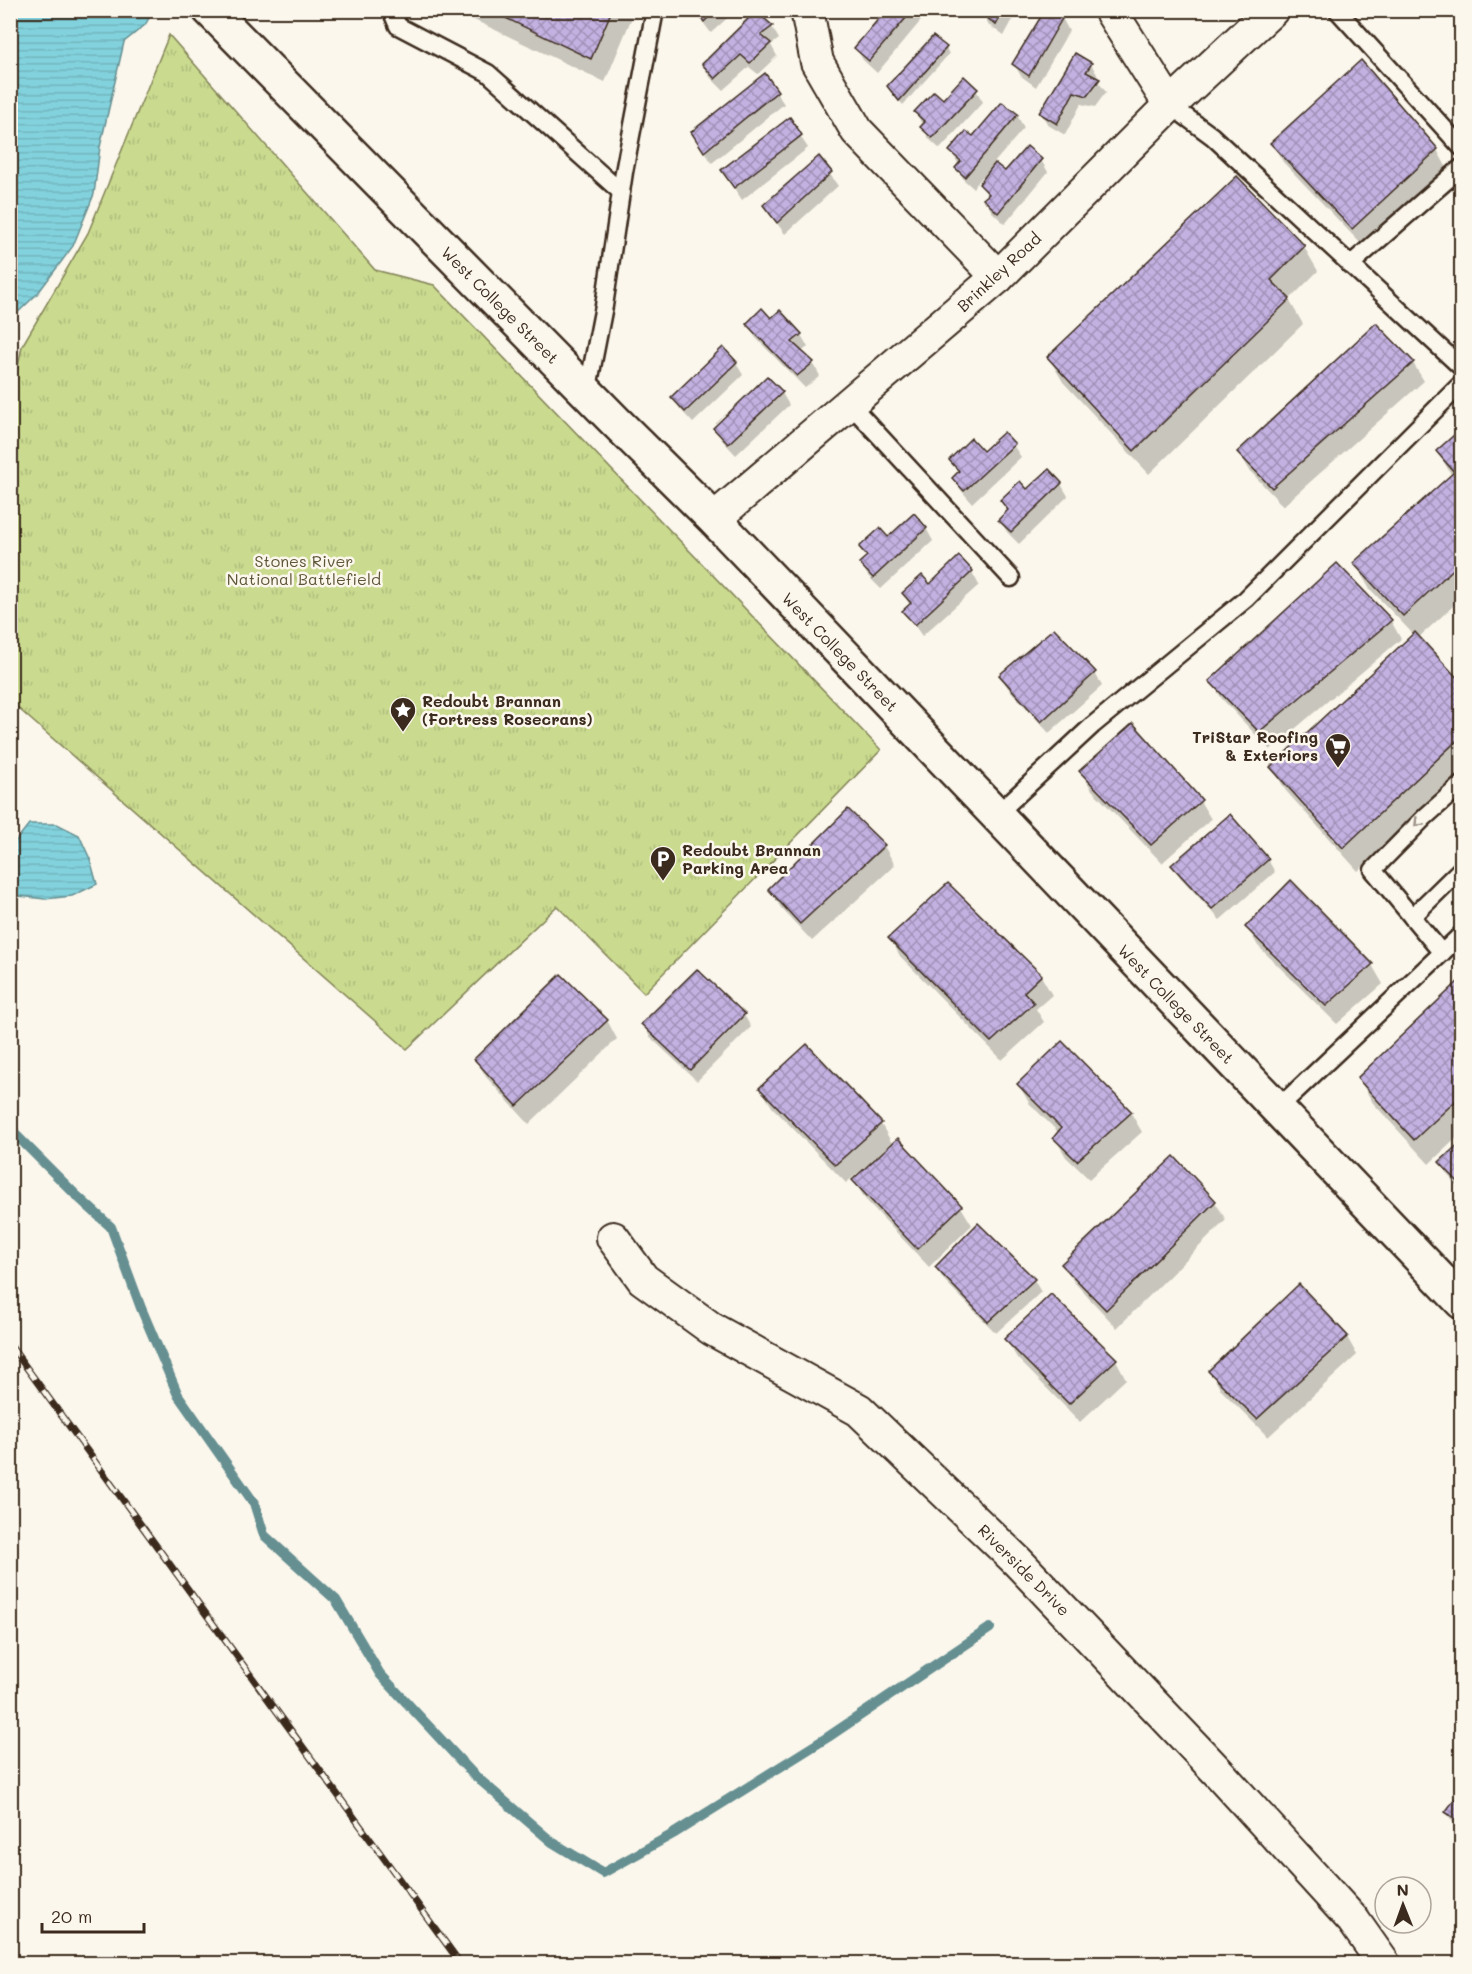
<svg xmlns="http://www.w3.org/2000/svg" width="1472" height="1974" font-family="Mali,sans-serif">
  <defs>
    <pattern id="park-tufts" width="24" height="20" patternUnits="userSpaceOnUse" patternTransform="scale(1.5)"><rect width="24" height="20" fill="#cadb8f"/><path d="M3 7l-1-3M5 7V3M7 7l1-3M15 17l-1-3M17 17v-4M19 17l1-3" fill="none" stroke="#aebc7b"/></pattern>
    <pattern id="water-rules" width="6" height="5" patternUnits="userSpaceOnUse" patternTransform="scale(1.5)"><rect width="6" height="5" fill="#82d2dd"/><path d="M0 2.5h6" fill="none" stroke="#71b4bd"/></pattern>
    <pattern id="building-cross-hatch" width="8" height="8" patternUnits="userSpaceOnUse" patternTransform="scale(1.5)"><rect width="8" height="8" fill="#c3b1e1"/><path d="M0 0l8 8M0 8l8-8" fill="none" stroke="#a090b6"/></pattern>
  </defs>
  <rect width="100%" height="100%" fill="#fbf7ec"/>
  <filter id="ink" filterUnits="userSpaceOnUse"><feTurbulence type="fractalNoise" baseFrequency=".0167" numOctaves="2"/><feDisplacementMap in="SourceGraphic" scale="12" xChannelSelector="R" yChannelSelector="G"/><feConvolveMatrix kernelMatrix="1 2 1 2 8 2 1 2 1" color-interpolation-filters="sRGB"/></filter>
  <g filter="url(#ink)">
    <path fill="url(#park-tufts)" stroke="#828256" stroke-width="1.5" d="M169 35 375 270 434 285 881 750 644 993 557 906 407 1049 11 702 10 406 22 346 88 233Z"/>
    <g fill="url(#water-rules)" stroke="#668f91" stroke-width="1.5">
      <path d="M11 10 153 11 145 25 124 42 100 147 94 194 73 246 38 293 11 319Z"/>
      <path d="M29 824H57L79 835 90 859 97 884 72 896 45 899 11 895V847Z"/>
    </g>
    <g fill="#0003">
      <path d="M453 10H635L605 82Z"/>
      <path d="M694 10H736L711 33Z"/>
      <path d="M888 10H930L877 73 863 60 856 48Z"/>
      <path d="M983 10H1018L1004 36 989 25 982 12Z"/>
      <path d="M1051 10 1062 18 1069 31 1036 87 1021 76 1014 64Z"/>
      <path d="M756 13 772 27 779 39 771 45 777 56 758 74 749 67 723 90 710 77 703 65Z"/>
      <path d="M946 48 949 54 903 105 892 92Z"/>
      <path d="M1091 64 1098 76 1096 79 1106 92 1095 107 1081 104 1065 135 1048 125 1041 113Z"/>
      <path d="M765 75 784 104 712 163 700 145Z"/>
      <path d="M976 90 983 102 940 149 929 139 916 112Z"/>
      <path d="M1017 115 1024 128 993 164 1005 173 1041 160 1048 172 1005 224 992 212 985 200 988 197 981 184 985 178 983 176 973 188 964 180 957 168 959 165 951 151Z"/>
      <path d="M789 119 808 148 742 200 723 171Z"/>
      <path d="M1272 143 1437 150 1447 168 1363 246 1283 162Z"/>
      <path d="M819 158 838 186 785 234 764 206Z"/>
      <path d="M1304 247 1318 271 1289 300 1303 324 1149 474 1063 382 1049 358Z"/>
      <path d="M771 320 801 335 808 347 801 352 813 363 820 376 805 388 755 337 748 324Z"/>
      <path d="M736 363 743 375 693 423 680 409 673 397Z"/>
      <path d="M1413 363 1424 381 1283 506 1250 471 1239 452Z"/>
      <path d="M782 393 789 405 736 455 722 440 715 428Z"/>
      <path d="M1462 430V598L1418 638 1462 685V774L1358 871 1286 791 1272 767 1414 635 1369 588 1355 563 1452 476 1438 452Z"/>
      <path d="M1013 445 1021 457 972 503 961 490 954 478 959 474 950 460Z"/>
      <path d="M1061 484 1068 496 1019 544 1007 532 1000 520 1008 512 1001 501 1027 491Z"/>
      <path d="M926 528 933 541 881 589 868 576 861 564 867 558 861 548Z"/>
      <path d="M959 559 972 572 979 585 922 636 904 611 910 606 903 593 929 586Z"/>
      <path d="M1391 621 1401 639 1270 750 1222 699 1211 681Z"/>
      <path d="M1054 630 1095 673 1102 686 1049 733 1008 688 1001 676Z"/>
      <path d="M1081 772 1200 801 1211 819 1162 863 1092 790Z"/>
      <path d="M848 811 884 846 895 865 812 941 781 908 770 890Z"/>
      <path d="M1268 860 1275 872 1220 920 1180 877 1173 865Z"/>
      <path d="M1291 882 1372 965 1383 984 1337 1024 1258 946 1247 927Z"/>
      <path d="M948 885 1041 976 1052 995 1036 1009 1044 1022 1002 1060 900 956 890 938Z"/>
      <path d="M697 971 744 1015 751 1027 697 1081 650 1037 643 1024Z"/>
      <path d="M1462 980V1133L1429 1164 1373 1103 1359 1079Z"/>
      <path d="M607 1020 617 1039 529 1124 486 1077 476 1059Z"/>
      <path d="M1061 1043 1131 1113 1142 1132 1089 1179 1066 1157 1055 1138 1059 1133 1029 1103 1019 1085Z"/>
      <path d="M807 1046 881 1124 893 1145 961 1207 972 1225 929 1267 865 1199 854 1180 872 1164 871 1162 846 1183 772 1107 761 1089Z"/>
      <path d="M1462 1143V1191L1452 1181 1441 1162Z"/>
      <path d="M1174 1158 1215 1202 1226 1220 1117 1328 1074 1282 1063 1264Z"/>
      <path d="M936 1267 1034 1280 1041 1292 996 1333 943 1279Z"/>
      <path d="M1051 1296 1116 1360 1126 1379 1080 1422 1017 1358 1006 1339Z"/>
      <path d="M1347 1337 1357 1355 1268 1437 1221 1390 1210 1371Z"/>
      <path d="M1462 1792V1830L1454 1824 1446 1812Z"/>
    </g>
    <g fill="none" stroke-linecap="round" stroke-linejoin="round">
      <path stroke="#668f91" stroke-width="10" d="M10 1124 16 1135 77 1196 111 1227 141 1308 178 1395 254 1503 264 1535 336 1600 380 1674 473 1774 552 1842 603 1873 673 1834 828 1737 990 1628"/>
    </g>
    <g fill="url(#building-cross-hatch)" stroke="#3b2a1e" stroke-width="1.5">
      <path d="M489 10H612L591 59Z"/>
      <path d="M694 10H716L704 22Z"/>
      <path d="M886 10H913L869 61 854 48Z"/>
      <path d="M982 10H1004L996 25 980 12Z"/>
      <path d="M1045 10H1054L1063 17 1029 76 1012 64Z"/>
      <path d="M756 11 773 26 761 35 771 43 750 63 741 55 715 79 702 64Z"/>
      <path d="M933 36 947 47 899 101 887 86Z"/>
      <path d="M1075 53 1092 63 1086 72 1100 79 1087 96 1074 92 1057 124 1039 113Z"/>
      <path d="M1361 60 1438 149 1352 229 1270 143Z"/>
      <path d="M765 73 778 91 704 152 691 132Z"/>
      <path d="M964 76 978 89 932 138 920 127 925 122 914 112 934 91 943 99Z"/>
      <path d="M1002 102 1018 114 965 177 955 168 961 161 949 151 966 131 973 136Z"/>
      <path d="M790 117 802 135 734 188 721 170Z"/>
      <path d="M1027 146 1042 159 998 213 983 199 989 194 979 184 995 163 1005 171Z"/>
      <path d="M819 156 832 172 777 223 763 205Z"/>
      <path d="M1237 176 1305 246 1271 280 1290 299 1134 451 1047 357Z"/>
      <path d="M762 308 771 318 780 310 802 334 792 342 814 362 797 376 746 324Z"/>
      <path d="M1376 323 1414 362 1272 488 1237 452Z"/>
      <path d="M723 347 737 362 685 412 671 397Z"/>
      <path d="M767 376 783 392 728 444 713 428Z"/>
      <path d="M1462 428V561L1403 616 1353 563 1454 472 1436 451Z"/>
      <path d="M1004 432 1015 444 964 491 952 478 959 471 949 460 971 438 983 451Z"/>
      <path d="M1049 469 1062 483 1011 532 998 520 1008 510 1000 500 1020 481 1027 489Z"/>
      <path d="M914 513 927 528 873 578 859 563 867 556 859 547 880 528 888 537Z"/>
      <path d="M959 556 973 571 915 625 902 611 911 603 902 593 922 575 930 584Z"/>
      <path d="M1337 563 1392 620 1259 732 1209 681Z"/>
      <path d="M1054 628 1096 672 1041 722 999 675Z"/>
      <path d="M1415 632 1462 683V736L1343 848 1270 767Z"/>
      <path d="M1133 723 1202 800 1151 845 1079 771Z"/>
      <path d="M848 809 885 845 800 924 768 889Z"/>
      <path d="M1230 814 1269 859 1212 909 1171 865Z"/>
      <path d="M1291 880 1373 964 1326 1006 1245 927Z"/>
      <path d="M948 883 1042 975 1024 992 1034 1003 991 1042 888 938Z"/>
      <path d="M697 969 745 1014 690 1070 641 1024Z"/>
      <path d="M561 974 608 1020 517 1106 474 1059Z"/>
      <path d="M1462 978V1095L1414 1140 1357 1078Z"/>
      <path d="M1062 1041 1132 1112 1077 1161 1053 1138 1061 1128 1017 1084Z"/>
      <path d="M807 1044 882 1123 835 1165 759 1088Z"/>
      <path d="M898 1138 962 1206 917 1249 852 1180Z"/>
      <path d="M1462 1141V1186L1439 1162Z"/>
      <path d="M1174 1156 1216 1201 1106 1310 1061 1264Z"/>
      <path d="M978 1223 1035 1279 988 1322 935 1267Z"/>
      <path d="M1299 1284 1348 1336 1257 1419 1208 1371Z"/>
      <path d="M1051 1294 1117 1359 1069 1404 1004 1339Z"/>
      <path d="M1462 1790V1823L1445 1812Z"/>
    </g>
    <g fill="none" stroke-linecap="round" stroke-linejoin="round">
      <g stroke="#3b2a1e" stroke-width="21">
        <g id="service">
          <path d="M391 10 398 26 488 73 621 192"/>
          <path d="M1337 10 1462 148"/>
          <path d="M1170 105 1212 136 1462 368"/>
          <path d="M1350 265 1462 167"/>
          <path d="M587 393 604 306 624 172 655 10"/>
          <path d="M849 403 1011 578"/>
          <path d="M996 815 1093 725 1246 599 1462 383"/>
          <path d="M1412 917 1462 868"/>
          <path d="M1442 953 1373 870 1425 817 1462 784"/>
          <path d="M1277 1109 1462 934"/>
        </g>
      </g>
      <g stroke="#3b2a1e" stroke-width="36">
        <g id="minor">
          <path d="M807 10 817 62 857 131 998 277"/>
          <path d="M1110 10 1170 105"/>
          <path d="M714 519 998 277 1170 105 1272 10"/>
          <path d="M613 1238 643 1279 712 1329 859 1410 1017 1561 1218 1772 1353 1920 1384 1964"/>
        </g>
      </g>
      <g stroke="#3b2a1e" stroke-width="38">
        <path id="tertiary" d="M210 10 616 422 714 519 1462 1302"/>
      </g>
      <use href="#service" stroke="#fbf7ec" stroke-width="16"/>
      <use href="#minor" stroke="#fbf7ec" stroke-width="32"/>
      <use href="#tertiary" stroke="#fbf7ec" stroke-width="33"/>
      <g stroke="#3b2a1e" stroke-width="7">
        <path id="rail" d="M10 1345 461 1964"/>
      </g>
      <use href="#rail" stroke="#fbf7ec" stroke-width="4.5" stroke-dasharray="14" stroke-linecap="butt"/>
    </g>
    <defs><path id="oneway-chevron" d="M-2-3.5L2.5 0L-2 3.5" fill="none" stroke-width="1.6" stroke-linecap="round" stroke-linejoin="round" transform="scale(1.5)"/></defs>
    <use stroke="#9b9085" href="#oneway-chevron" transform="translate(1418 823) rotate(135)"/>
  </g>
  <defs>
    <g id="sight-pin" transform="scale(1.35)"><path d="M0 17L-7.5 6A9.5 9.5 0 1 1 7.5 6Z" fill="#3b2a1e" stroke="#fbf7ec"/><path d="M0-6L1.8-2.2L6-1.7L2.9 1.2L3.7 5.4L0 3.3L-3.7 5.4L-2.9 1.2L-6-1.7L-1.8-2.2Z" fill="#fff"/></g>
    <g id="supermarket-pin" transform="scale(1.35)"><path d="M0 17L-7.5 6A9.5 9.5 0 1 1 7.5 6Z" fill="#3b2a1e" stroke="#fbf7ec"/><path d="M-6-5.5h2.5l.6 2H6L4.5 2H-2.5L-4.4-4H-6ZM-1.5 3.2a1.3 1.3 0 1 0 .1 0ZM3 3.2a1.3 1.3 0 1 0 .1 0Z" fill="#fff"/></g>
    <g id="parking-pin" transform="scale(1.35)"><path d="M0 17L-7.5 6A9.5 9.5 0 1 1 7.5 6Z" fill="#3b2a1e" stroke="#fbf7ec"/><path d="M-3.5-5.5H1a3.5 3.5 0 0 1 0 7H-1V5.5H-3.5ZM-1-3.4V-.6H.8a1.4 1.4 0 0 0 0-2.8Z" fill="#fff"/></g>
  </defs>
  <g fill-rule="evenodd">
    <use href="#sight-pin" x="403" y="710"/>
    <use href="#supermarket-pin" x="1338" y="746"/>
    <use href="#parking-pin" x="663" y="859"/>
  </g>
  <g text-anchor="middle" stroke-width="5" stroke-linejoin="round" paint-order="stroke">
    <g font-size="16" fill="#3b2a1e" stroke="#fbf7ec">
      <text transform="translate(999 272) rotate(-43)" y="6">Brinkley Road</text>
      <text transform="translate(500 305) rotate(45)" y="6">West College Street</text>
      <text transform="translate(840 652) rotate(46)" y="6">West College Street</text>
      <text transform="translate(1176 1004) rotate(46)" y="6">West College Street</text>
      <text transform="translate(1024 1570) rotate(45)" y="6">Riverside Drive</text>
    </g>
    <g font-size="16" fill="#5f563a" stroke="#fbf7ec">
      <text x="304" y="567">Stones River<tspan x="304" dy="18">National Battlefield</tspan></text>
    </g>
    <g font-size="16" font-weight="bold" fill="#3b2a1e" stroke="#fbf7ec" text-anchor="start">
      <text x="422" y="707">Redoubt Brannan<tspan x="422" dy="18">(Fortress Rosecrans)</tspan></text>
      <text x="1318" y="743" text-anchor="end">TriStar Roofing<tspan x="1318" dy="18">&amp; Exteriors</tspan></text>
      <text x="682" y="856">Redoubt Brannan<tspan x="682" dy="18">Parking Area</tspan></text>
    </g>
  </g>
  <rect width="1472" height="1974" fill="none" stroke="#fbf7ec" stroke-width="36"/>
  <rect x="18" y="18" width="1436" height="1938" fill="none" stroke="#3b2a1e" stroke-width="2" filter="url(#ink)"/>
  <g transform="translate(1403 1905) rotate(359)"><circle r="28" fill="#fbf7ec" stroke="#aea59a" stroke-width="1.5"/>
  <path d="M0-4.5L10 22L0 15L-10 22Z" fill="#3b2a1e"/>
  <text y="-9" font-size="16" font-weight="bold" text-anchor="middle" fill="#3b2a1e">N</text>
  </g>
  <path d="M42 1923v9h102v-9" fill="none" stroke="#3b2a1e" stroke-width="3"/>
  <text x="51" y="1923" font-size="18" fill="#3b2a1e" stroke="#fbf7ec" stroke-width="4.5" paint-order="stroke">20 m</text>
</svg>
